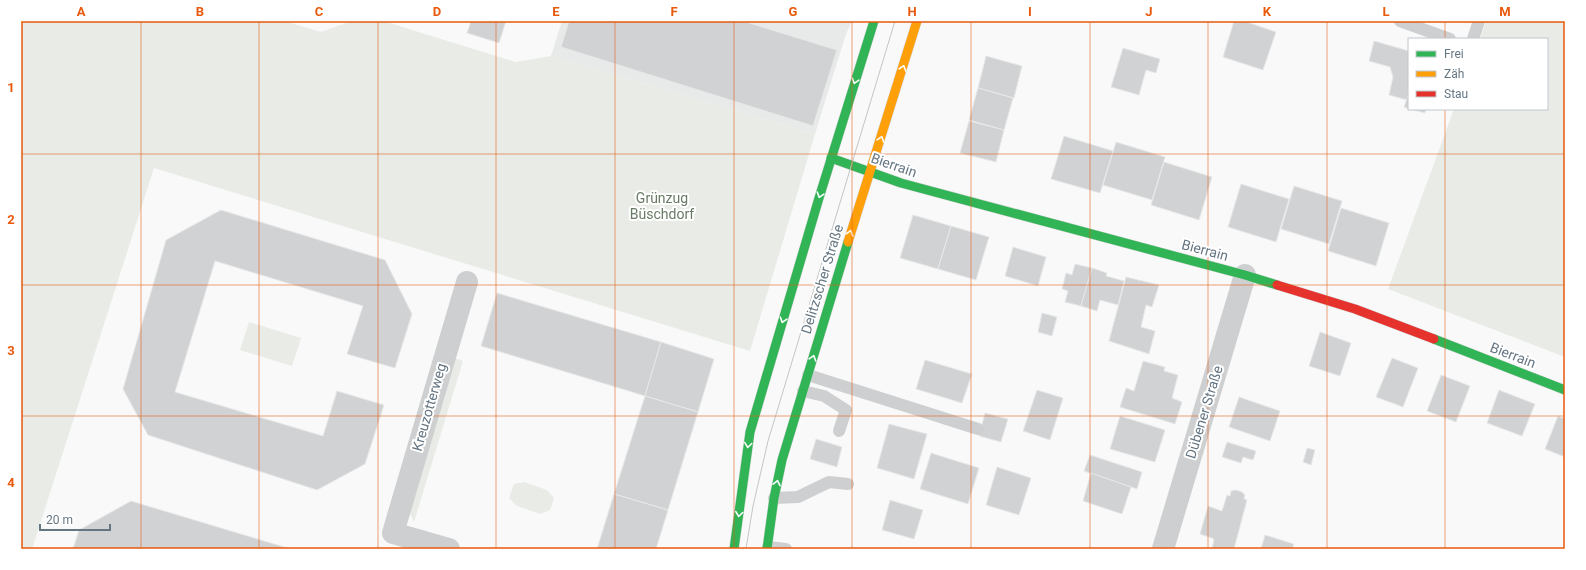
<svg xmlns="http://www.w3.org/2000/svg" width="1586" height="570" font-family="Roboto,sans-serif">
  <rect width="100%" height="100%" fill="#f9f9f9"/>
  <path fill="#e8e9e9" d="M562 21H852L846 34 815 134 551 56Z"/>
  <g fill="#e8ebe6">
    <path d="M21 21H284L321 32 352 21H383L516 62 551 56 815 134 750 351 154 168 32 549H21Z"/>
    <path d="M1486 21H1565V357L1388 289 1454 109H1547V39H1480Z"/>
    <path d="M249 322 301 338 292 366 240 350Z"/>
    <path d="M454 358 463 361 414 522 410 513 411 503Z"/>
    <path d="M524 482 547 490 554 498 550 510 540 514 517 506 509 498 514 484Z"/>
  </g>
  <g fill="#d0d2d3" stroke="#e8e8e8">
    <path d="M471 21H506L499 43 467 33Z"/>
    <path d="M569 21H743L837 50 813 126 561 47Z"/>
    <path d="M1234 21H1244L1276 32 1263 70 1223 57Z"/>
    <path d="M1374 41 1409 51V92L1407 100 1389 95 1393 77 1390 67 1369 61Z"/>
    <path d="M1123 48 1160 59 1156 73 1146 70 1139 95 1111 87Z"/>
    <path d="M986 56 1022 66 1014 98 978 88Z"/>
    <path d="M978 88 1013 98 1004 130 969 120Z"/>
    <path d="M1409 92V109L1404 107Z"/>
    <path d="M1410 109H1426L1425 113Z"/>
    <path d="M969 121 1004 130 996 162 960 153Z"/>
    <path d="M1064 136 1113 151 1100 193 1051 179Z"/>
    <path d="M1116 142 1165 157 1152 200 1103 185Z"/>
    <path d="M1164 162 1212 177 1199 220 1151 205Z"/>
    <path d="M1241 184 1289 199 1276 242 1228 227Z"/>
    <path d="M1294 186 1342 201 1329 244 1281 229Z"/>
    <path d="M1341 208 1389 223 1376 266 1328 251Z"/>
    <path d="M221 210 385 260 412 314 395 368 347 354 363 306 215 261 175 392 323 436 337 391 384 405 365 464 317 490 148 435 123 389 166 240Z"/>
    <path d="M913 215 951 226 938 269 900 258Z"/>
    <path d="M951 226 989 237 976 280 938 269Z"/>
    <path d="M1013 247 1046 257 1038 286 1005 276Z"/>
    <path d="M1075 264 1092 268 1081 306 1065 302 1068 291 1062 289 1066 273 1072 275Z"/>
    <path d="M1092 268 1107 273 1106 276 1124 281 1118 305 1100 300 1097 311 1081 306Z"/>
    <path d="M1126 277 1159 285 1152 307 1146 305 1141 327 1155 331 1149 354 1109 341Z"/>
    <path d="M497 293 661 342 645 396 481 346Z"/>
    <path d="M1042 313 1057 317 1052 336 1038 332Z"/>
    <path d="M1320 332 1351 343 1340 376 1309 366Z"/>
    <path d="M661 342 714 359 698 412 645 396Z"/>
    <path d="M1392 358 1418 368 1403 407 1376 397Z"/>
    <path d="M925 360 972 374 962 403 916 389Z"/>
    <path d="M1143 361 1165 367 1164 371 1178 375 1172 398 1182 402 1175 424 1120 407 1126 388 1134 391Z"/>
    <path d="M1441 375 1470 386 1456 422 1427 411Z"/>
    <path d="M1037 390 1063 398 1050 440 1023 431Z"/>
    <path d="M1499 390 1535 404 1522 436 1487 423Z"/>
    <path d="M645 396 698 412 668 510 614 494Z"/>
    <path d="M1239 397 1280 411 1270 441 1229 427Z"/>
    <path d="M985 413 1008 419 1001 442 979 436Z"/>
    <path d="M1120 416 1165 430 1155 462 1110 449Z"/>
    <path d="M1558 416 1565 419V457L1545 449Z"/>
    <path d="M889 424 927 434 914 479 877 468Z"/>
    <path d="M816 439 842 447 837 467 810 459Z"/>
    <path d="M1227 442 1256 451 1253 460 1243 457 1241 463 1222 457Z"/>
    <path d="M1307 448 1315 450 1311 465 1303 462Z"/>
    <path d="M931 453 979 468 968 504 920 489Z"/>
    <path d="M1090 455 1142 472 1137 489 1084 471Z"/>
    <path d="M997 467 1031 478 1019 515 986 505Z"/>
    <path d="M1091 473 1131 487 1122 514 1083 501Z"/>
    <path d="M1236 490 1242 492 1245 495 1244 499 1247 500 1234 549H1212L1214 539 1200 534 1208 506 1222 511 1227 495 1230 496 1231 491Z"/>
    <path d="M614 494 668 510 656 549H597Z"/>
    <path d="M890 500 923 510 914 539 882 530Z"/>
    <path d="M131 501 291 549H73L79 530Z"/>
    <path d="M1265 535 1294 544 1292 549H1261Z"/>
  </g>
  <g fill="none" stroke-linecap="round" stroke-linejoin="round">
    <g stroke="#d5d6d7" stroke-width="10">
      <g id="fast">
        <path d="M831 158 901 183 1245 275 1277 285"/>
        <path d="M1434 339 1565 390"/>
        <path d="M734 549 750 432 819 198 874 21"/>
        <path d="M767 549 774 498 782 460 848 242"/>
      </g>
    </g>
    <g stroke="#d5d6d7" stroke-width="10">
      <path id="slow" d="M848 242 917 21"/>
    </g>
    <g stroke="#d5d6d7" stroke-width="10">
      <path id="jam" d="M1277 285 1355 309 1434 339"/>
    </g>
    <g stroke="#cecfd0" stroke-width="12">
      <path d="M1400 21 1450 39"/>
      <path d="M1473 39 1479 21"/>
      <path d="M808 375 978 429"/>
      <path d="M803 391 824 396 846 410 839 431"/>
      <path d="M774 498 798 497 829 482 848 484"/>
      <path d="M768 547 786 549"/>
    </g>
    <g stroke="#cecfd0" stroke-width="22">
      <path d="M449 549 393 533 467 282"/>
      <path d="M1163 549 1245 275"/>
    </g>
    <use href="#fast" stroke="#30b455" stroke-width="9"/>
    <use href="#slow" stroke="#ff9f0a" stroke-width="9"/>
    <use href="#jam" stroke="#e5322d" stroke-width="9"/>
    <path stroke="#c3c5c6" stroke-width="1" d="M746 549 753 506 768 441 895 21"/>
  </g>
  <defs><path id="oneway-chevron" d="M-2-3.5L2.5 0L-2 3.5" fill="none" stroke-width="1.6" stroke-linecap="round" stroke-linejoin="round"/></defs>
  <g stroke="#fff">
    <use href="#oneway-chevron" transform="translate(903 68) rotate(-73)"/>
    <use href="#oneway-chevron" transform="translate(855 81) rotate(107)"/>
    <use href="#oneway-chevron" transform="translate(881 139) rotate(-72)"/>
    <use href="#oneway-chevron" transform="translate(820 195) rotate(107)"/>
    <use href="#oneway-chevron" transform="translate(850 233) rotate(-73)"/>
    <use href="#oneway-chevron" transform="translate(783 320) rotate(107)"/>
    <use href="#oneway-chevron" transform="translate(813 358) rotate(-73)"/>
    <use href="#oneway-chevron" transform="translate(748 445) rotate(98)"/>
    <use href="#oneway-chevron" transform="translate(777 483) rotate(-78)"/>
    <use href="#oneway-chevron" transform="translate(739 514) rotate(98)"/>
  </g>
  <path fill="none" stroke="#e8590c" stroke-width="1" stroke-opacity="0.55" d="M141 21V549M259 21V549M378 21V549M496 21V549M615 21V549M734 21V549M852 21V549M971 21V549M1090 21V549M1208 21V549M1327 21V549M1445 21V39M1445 109V549M21 154H1565M21 285H1565M21 416H1565"/>
  <g text-anchor="middle" stroke-width="4" stroke-linejoin="round" paint-order="stroke">
    <g font-size="14" fill="#657683" stroke="#fff">
      <text transform="translate(894 165) rotate(19)" y="5">Bierrain</text>
      <text transform="translate(1205 250) rotate(15)" y="5">Bierrain</text>
      <text transform="translate(822 279) rotate(-73)" y="5">Delitzscher Straße</text>
      <text transform="translate(1513 355) rotate(21)" y="5">Bierrain</text>
      <text transform="translate(429 407) rotate(-74)" y="5">Kreuzotterweg</text>
      <text transform="translate(1204 412) rotate(-73)" y="5">Dübener Straße</text>
    </g>
    <g font-size="14" fill="#687a64" stroke="#fff">
      <text x="662" y="203">Grünzug<tspan x="662" dy="16">Büschdorf</tspan></text>
    </g>
  </g>
  <rect width="1586" height="570" fill="none" stroke="#ffffff" stroke-width="44"/>
  <rect x="1408" y="38" width="140" height="72" fill="#ffffff" stroke="#c1c8cd"/>
  <rect x="1416" y="51" width="20" height="6" fill="#30b455" stroke="#c1c8cd"/>
  <text x="1444" y="58" font-size="12" fill="#657683">Frei</text>
  <rect x="1416" y="71" width="20" height="6" fill="#ff9f0a" stroke="#c1c8cd"/>
  <text x="1444" y="78" font-size="12" fill="#657683">Zäh</text>
  <rect x="1416" y="91" width="20" height="6" fill="#e5322d" stroke="#c1c8cd"/>
  <text x="1444" y="98" font-size="12" fill="#657683">Stau</text>
  <path d="M40 524v6h70v-6" fill="none" stroke="#657683" stroke-width="2"/>
  <text x="46" y="524" font-size="12" fill="#657683" stroke="#ffffff" stroke-width="3" paint-order="stroke">20 m</text>
  <rect x="22" y="22" width="1542" height="526" fill="none" stroke="#e8590c" stroke-width="1.5"/>
  <g font-size="13" text-anchor="middle" font-weight="bold" fill="#e8590c">
    <text x="81" y="16">A</text>
    <text x="200" y="16">B</text>
    <text x="319" y="16">C</text>
    <text x="437" y="16">D</text>
    <text x="556" y="16">E</text>
    <text x="674" y="16">F</text>
    <text x="793" y="16">G</text>
    <text x="912" y="16">H</text>
    <text x="1030" y="16">I</text>
    <text x="1149" y="16">J</text>
    <text x="1267" y="16">K</text>
    <text x="1386" y="16">L</text>
    <text x="1505" y="16">M</text>
    <text x="11" y="92">1</text>
    <text x="11" y="224">2</text>
    <text x="11" y="355">3</text>
    <text x="11" y="487">4</text>
  </g>
</svg>
